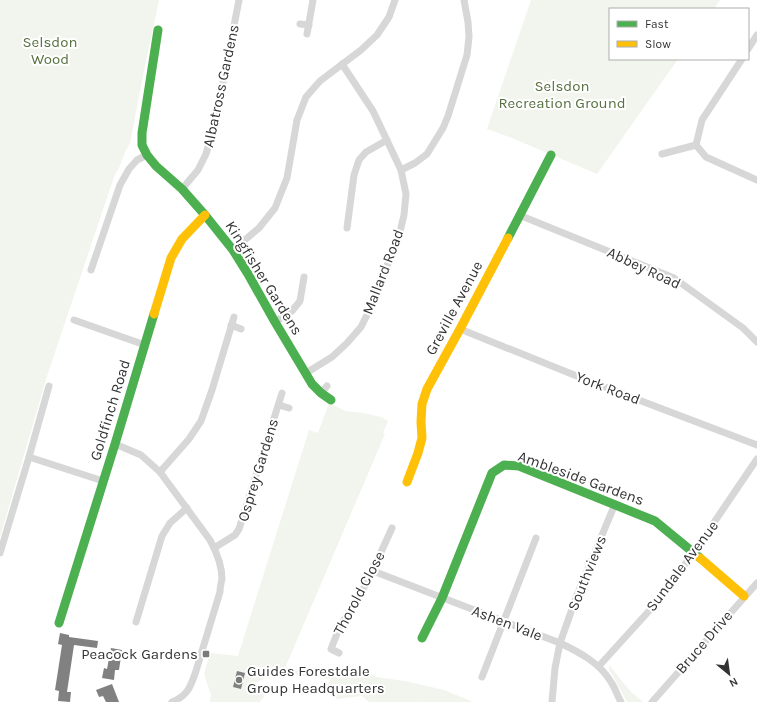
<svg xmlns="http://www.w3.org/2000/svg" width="757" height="702" font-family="Karla,sans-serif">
  <rect width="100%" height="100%" fill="#fff"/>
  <g fill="#f1f5ed">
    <path d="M0 0H159L143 76 130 143 125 152 119 168 115 174 47 376 0 537Z"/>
    <path d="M531 0H720L714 9H610V59H678L597 174 512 138 487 129Z"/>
    <path d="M329 403 345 411 363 413 381 417 388 421 383 433 385 434 285 668 308 672 332 674 373 675 376 677 405 681 444 690 473 702H419L418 701 417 702H369L362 696 337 699 325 688 331 679 276 673 253 684 265 696 260 701 261 702H210L211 695 204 674 210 653 238 656 309 430 318 433Z"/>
    <path d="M609 665 630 691 643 702H627L612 674 609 670Z"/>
  </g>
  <g fill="#818181">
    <path d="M60 633 69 635V637L98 641 97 648 74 645 67 692H71L70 702 58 701 59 691 55 690 62 645 58 644Z"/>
    <path d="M111 648 122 650 119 670H115L114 680 102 678 104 668 107 669Z"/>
    <path d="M237 671 245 673 241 689 233 687Z"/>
    <path d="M112 684 119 702H106L103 696 99 697 96 690Z"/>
  </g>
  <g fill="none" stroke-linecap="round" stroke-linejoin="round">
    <g stroke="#d7d7d7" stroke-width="7">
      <path d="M300 24 309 25"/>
      <path d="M307 34 313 0"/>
      <path d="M748 49 757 35"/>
      <path d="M742 59 702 120 696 145 706 157 757 180"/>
      <path d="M662 154 696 145"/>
      <path d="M401 170 415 163 427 154 443 128 448 116 467 55 469 37 468 22 464 0"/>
      <path d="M182 189 198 170 206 154 215 123 239 0"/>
      <path d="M519 215 674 278 743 328 757 342"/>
      <path d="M347 228 354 175 359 160 366 152 387 140"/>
      <path d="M233 250 259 228 275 208 287 178 297 120 306 97 320 81 361 50 377 35 389 17 395 0"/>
      <path d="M91 270 120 185 129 169 137 160 147 155"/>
      <path d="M74 320 145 345"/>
      <path d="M275 322 292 311 300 301 304 277"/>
      <path d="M231 325 241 329"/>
      <path d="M460 329 594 383 757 445"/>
      <path d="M306 373 332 357 347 343 361 327 374 301 386 268 398 240 404 215 406 194 401 170 373 111 342 64"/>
      <path d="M321 393 327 386"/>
      <path d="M279 405 289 408"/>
      <path d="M115 444 141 455 160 472 210 540C216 551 222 566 222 579 221 583 220 588 220 592L195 674C190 688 187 696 172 702"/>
      <path d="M29 457 103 481"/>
      <path d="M160 472 189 439 201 421 212 390 234 317"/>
      <path d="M214 548 235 535 239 529 282 393"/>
      <path d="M0 553 29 457 49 386"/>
      <path d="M373 571 560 643C579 652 600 663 611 682 615 688 617 695 621 702"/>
      <path d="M136 622 162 536 170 523 187 508"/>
      <path d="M339 653 331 649 340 626 368 581 392 528"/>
      <path d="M599 666 658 601 694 552 757 459"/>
      <path d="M482 677 536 538"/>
      <path d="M552 702 555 668 560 643 577 595 615 504"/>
      <path d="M652 702 757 583"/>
    </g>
    <g stroke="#4caf50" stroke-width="9">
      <path d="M158 30 142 133V145L147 155 156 166 182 189 205 215 233 250 248 274 275 322 312 384 321 393 331 400"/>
      <path d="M508 238 551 155"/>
      <path d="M59 623 115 444 154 314"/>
      <path d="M422 638 442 598 492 473 504 465 519 466 655 521 700 558"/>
    </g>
    <g stroke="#ffc107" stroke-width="9">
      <path d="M154 314 171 258 182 239 205 215"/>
      <path d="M407 482 418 453 422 438 421 422 422 404 427 389 460 329 508 238"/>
      <path d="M700 558 744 596"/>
    </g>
  </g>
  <g fill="#7a7a7a" stroke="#fff" stroke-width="1.5">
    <rect x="202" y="650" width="8" height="8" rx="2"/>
    <circle cx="239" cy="680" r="4"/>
  </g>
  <g text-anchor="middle" stroke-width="4" stroke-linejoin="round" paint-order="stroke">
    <g font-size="15" fill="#56703f" stroke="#fff">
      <text x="50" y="47">Selsdon<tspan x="50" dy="17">Wood</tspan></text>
      <text x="562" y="91">Selsdon<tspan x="562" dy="17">Recreation Ground</tspan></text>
    </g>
    <g font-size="15" fill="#333" stroke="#fff">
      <text transform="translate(221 86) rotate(-78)" y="5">Albatross Gardens</text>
      <text transform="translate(644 268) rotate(25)" y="5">Abbey Road</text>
      <text transform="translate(383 272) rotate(-69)" y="5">Mallard Road</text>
      <text transform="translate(264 278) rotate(58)" y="5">Kingfisher Gardens</text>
      <text transform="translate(454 308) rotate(-62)" y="5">Greville Avenue</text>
      <text transform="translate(608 388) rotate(21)" y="5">York Road</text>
      <text transform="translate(110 410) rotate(-73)" y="5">Goldfinch Road</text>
      <text transform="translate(258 470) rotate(-73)" y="5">Osprey Gardens</text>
      <text transform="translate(581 478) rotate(20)" y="5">Ambleside Gardens</text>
      <text transform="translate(682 566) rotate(-53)" y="5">Sundale Avenue</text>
      <text transform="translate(587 573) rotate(-68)" y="5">Southviews</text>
      <text transform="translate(359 593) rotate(-62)" y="5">Thorold Close</text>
      <text transform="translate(507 623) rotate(21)" y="5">Ashen Vale</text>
      <text transform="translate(704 642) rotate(-49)" y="5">Bruce Drive</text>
    </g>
    <g font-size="15" fill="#333" stroke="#fff" text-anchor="end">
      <text x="198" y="659">Peacock Gardens</text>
      <text x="247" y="676" text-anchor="start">Guides Forestdale<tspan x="247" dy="17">Group Headquarters</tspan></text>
    </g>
  </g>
  <rect x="609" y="8" width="140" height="52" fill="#ffffff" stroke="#adadad"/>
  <rect x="617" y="21" width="20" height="6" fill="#4caf50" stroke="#adadad"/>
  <text x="645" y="28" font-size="12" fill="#333333">Fast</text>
  <rect x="617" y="41" width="20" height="6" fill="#ffc107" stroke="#adadad"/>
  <text x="645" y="48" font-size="12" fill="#333333">Slow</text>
  <g transform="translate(729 674) rotate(151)" stroke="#ffffff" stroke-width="3" paint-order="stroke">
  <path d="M0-3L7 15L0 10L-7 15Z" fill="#333333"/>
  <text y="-6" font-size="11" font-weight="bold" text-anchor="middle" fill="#333333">N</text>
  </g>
</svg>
